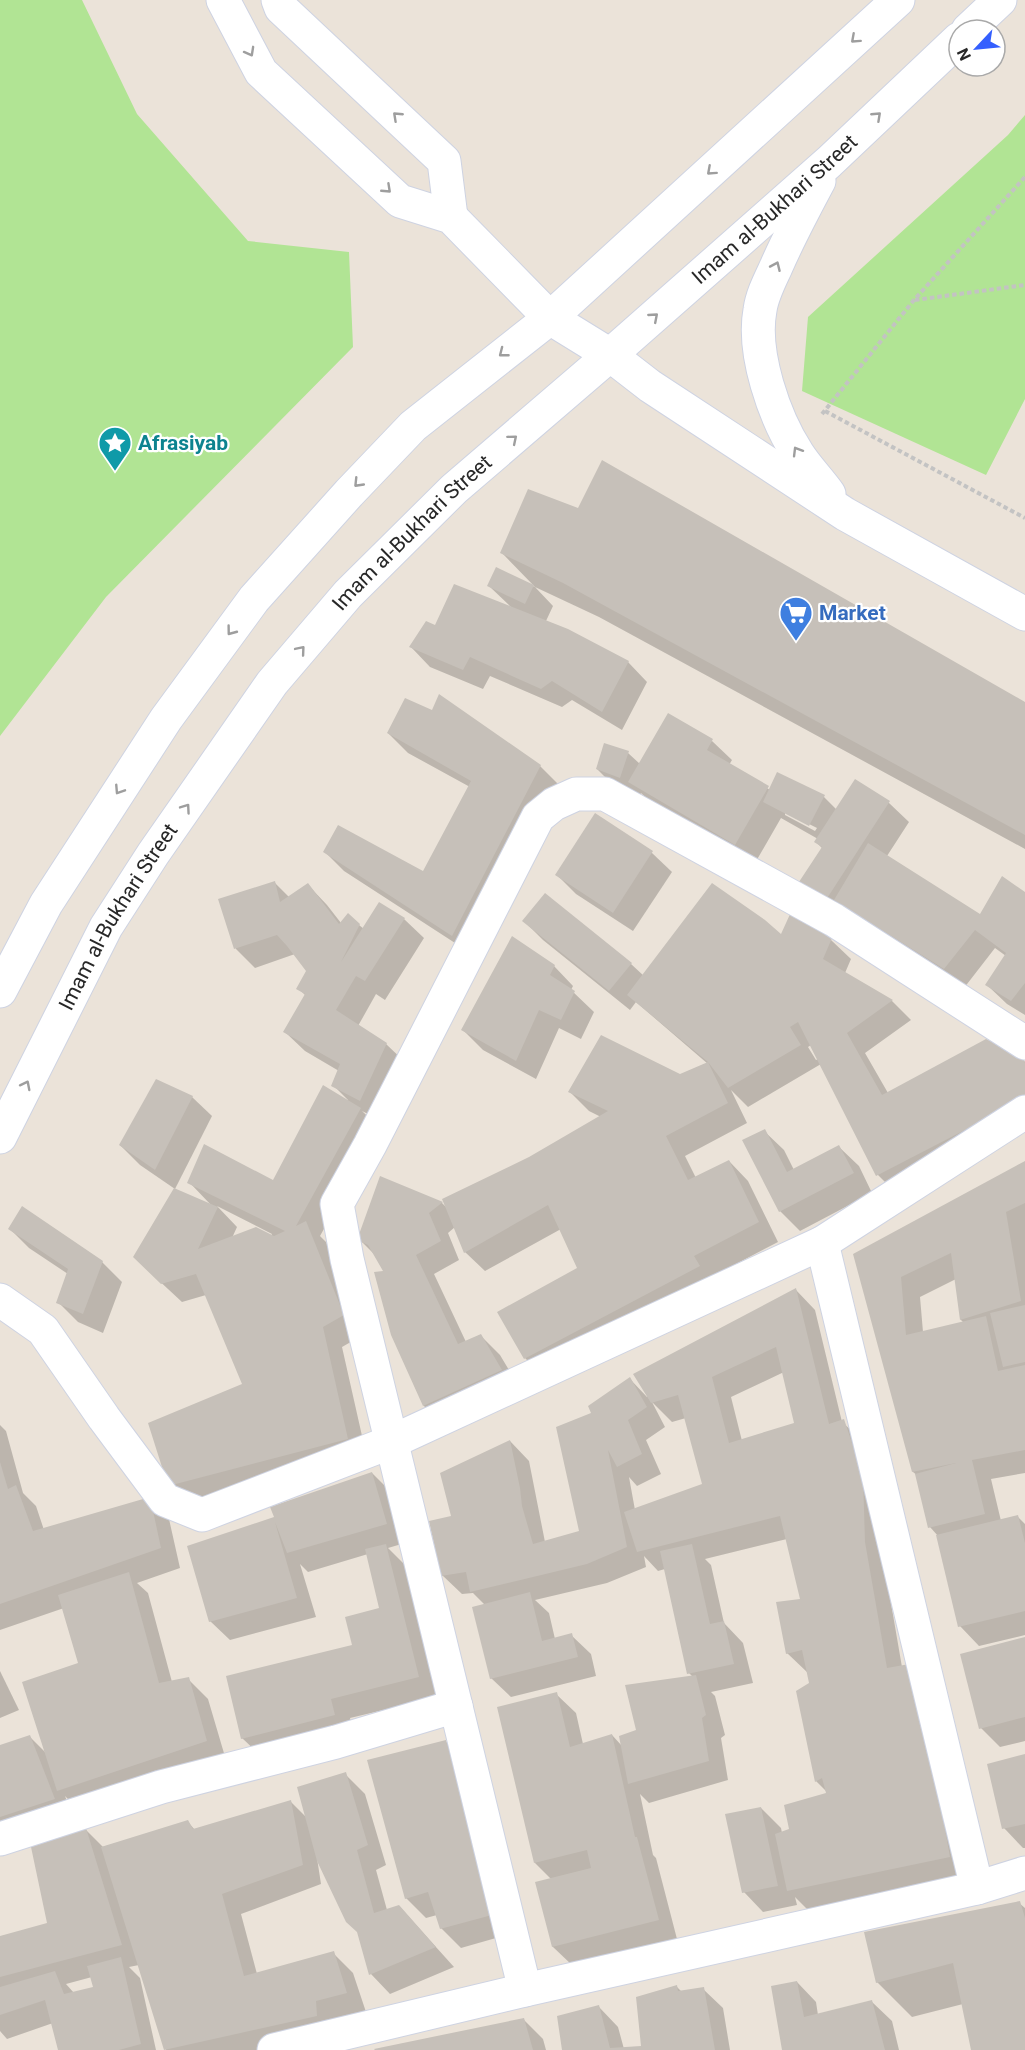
<svg xmlns="http://www.w3.org/2000/svg" width="1025" height="2050" font-family="Roboto,sans-serif">
  <rect width="100%" height="100%" fill="#ebe3d9"/>
  <g fill="#b1e494">
    <path d="M0 0H82L137 114 248 241 349 252 353 347 106 597 0 736Z"/>
    <path d="M1025 115V399L986 475 802 391 808 317 1008 135Z"/>
  </g>
  <g fill="#0003" fill-rule="evenodd">
    <path d="M502 553 1025 704V849L599 617 535 587 553 606 546 621 628 662 647 682 622 730 572 700 562 707 490 676 483 689 430 667 411 647 436 627 512 608 489 586 497 569 535 587Z"/>
    <path d="M388 733 540 766 560 786 472 954 344 871 325 852 424 873 470 787 408 753Z"/>
    <path d="M712 741 732 760 729 765 770 790 824 797 837 810 856 781 889 803 909 822 887 856 981 916 1025 894V1015L1007 1004 987 985 1006 956 995 948 964 988 818 904 823 849 816 842 818 839 781 818 755 863 649 801 641 793 640 796 617 789 597 769 628 753 640 764ZM785 812 817 828 815 831 785 815Z"/>
    <path d="M595 815 652 853 672 872 633 931 576 894 557 875Z"/>
    <path d="M275 883 289 897 308 885 327 905 341 923 359 925 364 929 404 919 424 938 385 1000 376 994 358 1026 386 1044 406 1063 380 1120 362 1111 380 1128 320 1236 326 1242 363 1335 342 1347 367 1458 189 1505 169 1485 244 1385 206 1295 182 1302 154 1276 211 1205 189 1182H274L348 1100 333 1085 339 1071 305 1051 285 1032 306 996 298 988 307 971 295 954 255 968 236 949 220 900ZM217 1206 272 1234 271 1236 232 1238 237 1227Z"/>
    <path d="M545 895 631 964 644 976 781 936 792 914 831 940 851 959 845 973 892 1001 911 1020 865 1053 888 1093 1021 1057 1025 1062V1128L897 1194 878 1175 821 1064 748 1107 731 1090 747 1123 685 1156 696 1178 729 1161 748 1181 778 1242 713 1276 545 1378 525 1358 578 1268 561 1229 485 1271 465 1252 455 1227 448 1233 459 1260 434 1274 466 1342 480 1335 500 1355 521 1390 444 1425 424 1406 393 1334 385 1273 376 1256 359 1239 381 1178 442 1203 448 1209 601 1117 589 1111 570 1092 680 1075 708 1064 636 1002 630 1010 543 940 524 921ZM811 1045 818 1059 816 1060 808 1047Z"/>
    <path d="M554 966 573 986 571 990 594 1012 581 1039 559 1028 536 1079 483 1050 463 1030Z"/>
    <path d="M192 1097 212 1116 175 1189 140 1165 120 1145Z"/>
    <path d="M764 1131 784 1150 794 1170 839 1147 859 1166 872 1193 800 1231 780 1211Z"/>
    <path d="M1025 1163V1473L991 1479 1001 1521 1018 1517 1025 1524V1635L979 1646 960 1626 938 1536 930 1527 918 1476 913 1472 855 1254ZM956 1279 961 1320 964 1323 923 1332 920 1297Z"/>
    <path d="M10 1229 102 1262 122 1282 103 1333 78 1322 58 1302 68 1274 29 1248Z"/>
    <path d="M796 1290 815 1310 842 1422 863 1441 902 1667 969 1876 808 1910 795 1897 797 1905 763 1912 744 1892 761 1808 781 1828 782 1833 791 1830 829 1794 816 1781 810 1684 808 1673 787 1653 802 1600 787 1539 705 1559 711 1565 724 1623 743 1643 753 1683 711 1692 715 1696 725 1735 721 1738 728 1780 649 1803 640 1794 653 1855 656 1858 677 1939 573 1966 553 1947 537 1884 552 1880 535 1863 556 1694 576 1713 583 1744 612 1735 622 1746 693 1677 689 1673 665 1569 658 1571 644 1556 646 1567 607 1583 535 1600 549 1613 555 1639 571 1635 591 1654 596 1676 511 1697 491 1678 485 1605 473 1593 462 1594 442 1575 453 1517 510 1441 529 1461 545 1542 581 1532 593 1413 630 1379 647 1397ZM784 1372 796 1424 742 1441 731 1397ZM652 1402 672 1422 686 1418 704 1485 635 1510 629 1477 637 1486 661 1474 646 1440 665 1427Z"/>
    <path d="M0 1425 6 1431 23 1493 36 1506 44 1530 149 1499 169 1519 180 1568 137 1583 148 1593 172 1682 188 1679 208 1699 226 1760 78 1809 65 1796 74 1819 0 1836V1747L30 1737 47 1754 80 1664 64 1608 0 1630Z"/>
    <path d="M372 1473 392 1493 405 1543 388 1548 405 1565 438 1697 350 1718 354 1735 262 1757 242 1738 354 1646 381 1609 368 1554 308 1572 300 1564 316 1617 230 1640 210 1621 275 1518Z"/>
    <path d="M1025 1638V1741L1000 1747 981 1728Z"/>
    <path d="M0 1671 19 1710 0 1718Z"/>
    <path d="M446 1742 465 1761 510 1934 461 1948 441 1928 437 1915 426 1918 406 1898Z"/>
    <path d="M1025 1756V1848H1023L1004 1828Z"/>
    <path d="M345 1774 365 1794 386 1865 376 1870 387 1910 399 1906 454 1967 390 1994 371 1974 359 1933 317 1858 321 1884 241 1914 257 1974 333 1953 353 1973 366 2012 269 2050H166L139 1965 129 1967 140 1978 156 2050H60L53 2023 7 2039 0 2031V1938L49 1924 85 1829 103 1847 188 1822 195 1830 291 1802 308 1819ZM92 1977 94 1988 74 1993 66 1984Z"/>
    <path d="M1019 1903 1025 1908V2050H973L963 2004 912 2017 877 1982Z"/>
    <path d="M797 1982 816 2002 818 2015 872 2002 892 2021 899 2050H784Z"/>
    <path d="M677 1987 682 1992 703 1989 723 2008 730 2050H564L599 2007 618 2027 624 2049 643 2048Z"/>
    <path d="M524 2020 543 2039 546 2050H377Z"/>
  </g>
  <g fill="#c6c0b9" fill-rule="evenodd">
    <path d="M602 460 1025 702V835L563 583 500 553 528 489 578 508Z"/>
    <path d="M496 567 534 585 525 604 487 586Z"/>
    <path d="M454 584 568 629 629 661 602 712 552 681 541 689 470 657 463 670 409 647 426 621 435 625Z"/>
    <path d="M439 694 541 765 452 936 323 852 338 825 423 871 471 781 387 733 405 698 432 710Z"/>
    <path d="M668 713 713 739 707 750 769 786 735 845 628 782Z"/>
    <path d="M604 743 629 751 620 778 596 769Z"/>
    <path d="M777 772 825 795 809 826 763 802Z"/>
    <path d="M855 779 890 801 824 903 797 885 822 847 814 842Z"/>
    <path d="M595 813 653 851 613 913 555 875Z"/>
    <path d="M868 843 980 914 1002 876 1025 892V983L1011 1001 985 985 1006 953 975 930 944 969 834 900Z"/>
    <path d="M275 881 280 902 308 883 339 924 348 913 360 924 341 962 379 902 405 918 365 981 356 976 336 1010 387 1043 360 1101 331 1086 340 1064 283 1032 305 994 296 989 306 971 287 946 277 935 234 949 218 899Z"/>
    <path d="M712 883 765 920 781 934 791 912 832 938 823 959 893 1000 847 1033 882 1095 986 1039 1022 1056 1025 1063V1099L876 1176 798 1022 790 1027 801 1045 728 1088 708 1062 728 1103 666 1136 688 1180 729 1160 759 1222 694 1256 700 1266 524 1359 497 1312 577 1268 548 1205 464 1253 442 1199 529 1157 608 1111 568 1092 601 1035 680 1074 708 1062 627 995Z"/>
    <path d="M545 893 632 963 609 991 522 921Z"/>
    <path d="M512 936 555 965 550 975 575 991 561 1020 539 1010 516 1061 461 1030Z"/>
    <path d="M156 1079 193 1096 155 1170 119 1145Z"/>
    <path d="M323 1085 361 1108 296 1226 306 1221 344 1315 323 1327 348 1439 168 1486 148 1423 242 1384 196 1274 161 1284 133 1257 174 1188 218 1207 198 1249 256 1227 274 1236 285 1231 187 1183 204 1144 273 1180Z"/>
    <path d="M765 1129 787 1172 839 1145 854 1173 779 1212 742 1140Z"/>
    <path d="M1025 1161V1203L1006 1212 1021 1301 960 1320 951 1253 901 1277 906 1335 986 1316 998 1371 1025 1365V1450L972 1460 985 1514 928 1528 915 1474 956 1463 912 1472 853 1254Z"/>
    <path d="M380 1176 443 1202 429 1213 441 1241 416 1255 458 1344 481 1334 502 1370 423 1406 391 1335 374 1272 383 1271 368 1245 357 1240Z"/>
    <path d="M22 1206 103 1261 83 1314 56 1303 68 1269 8 1229Z"/>
    <path d="M796 1288 829 1424 844 1419 863 1476 865 1542 887 1668 915 1663 950 1857 787 1891 775 1834 789 1829 784 1805 826 1793 822 1778 815 1782 796 1691 809 1683 802 1650 786 1654 776 1602 800 1599 780 1516 637 1552 624 1512 702 1484 678 1395 651 1403 633 1374ZM776 1347 794 1423 729 1443 712 1377Z"/>
    <path d="M1025 1305V1362L1003 1367 990 1313Z"/>
    <path d="M630 1377 647 1407 628 1420 642 1454 617 1467 608 1450 627 1547 587 1564 470 1592 466 1572 441 1576 429 1521 451 1516 440 1473 510 1440 520 1488 522 1506 533 1544 579 1531 556 1427 591 1413 588 1406Z"/>
    <path d="M0 1462 8 1489 16 1485 33 1531 150 1497 161 1548 0 1604Z"/>
    <path d="M372 1472 387 1524 287 1553 275 1522 297 1598 209 1622 187 1546 274 1517 270 1507Z"/>
    <path d="M1018 1515 1025 1543V1611L958 1627 936 1535Z"/>
    <path d="M386 1544 419 1677 331 1699 335 1715 241 1739 226 1676 352 1645 345 1617 379 1608 365 1549Z"/>
    <path d="M692 1544 710 1624 724 1621 734 1664 687 1674 660 1551Z"/>
    <path d="M129 1572 159 1683 189 1677 207 1741 57 1791 22 1682 78 1663 58 1595Z"/>
    <path d="M530 1592 542 1641 572 1633 578 1657 490 1679 472 1607Z"/>
    <path d="M1025 1637V1717L979 1729 960 1654Z"/>
    <path d="M696 1675 706 1715 702 1718 709 1761 628 1784 619 1736 636 1730 625 1685Z"/>
    <path d="M557 1692 570 1747 612 1734 635 1837H637L659 1920 552 1947 535 1882 591 1868 587 1850 534 1863 497 1707Z"/>
    <path d="M30 1735 55 1799 0 1817V1745Z"/>
    <path d="M446 1740 492 1915 440 1929 428 1892 405 1899 367 1760Z"/>
    <path d="M1025 1754V1824L1002 1829 987 1764Z"/>
    <path d="M346 1772 368 1845 357 1850 374 1913 399 1905 436 1947 369 1975 357 1932 346 1922 317 1861 297 1787Z"/>
    <path d="M291 1800 303 1865 222 1894 244 1976 334 1951 347 1993 316 2001 317 2016 164 2050 101 1847 188 1820 193 1829Z"/>
    <path d="M761 1807 778 1886 742 1893 725 1814Z"/>
    <path d="M86 1828 122 1945 0 1977V1936L47 1923 31 1847Z"/>
    <path d="M1020 1901 1025 1918V2050H971L953 1963 876 1983 864 1932Z"/>
    <path d="M121 1957 141 2044 119 2050H58L45 2000 0 2015V1987L55 1971 64 1994 93 1987 87 1966Z"/>
    <path d="M797 1981 804 2017 872 2000 885 2050H782L771 1986Z"/>
    <path d="M677 1985 678 1991 704 1987 715 2050H562L557 2016 599 2005 610 2048 641 2046 636 1997Z"/>
    <path d="M524 2018 533 2050H375L374 2049Z"/>
  </g>
  <g fill="none" stroke-linecap="round" stroke-linejoin="round">
    <g stroke="#ced3e2" stroke-width="35">
      <g id="street">
        <path d="M822 1243 977 1888"/>
        <path d="M0 1300 43 1330 104 1418 165 1500 202 1515 391 1442 822 1243 1025 1112"/>
        <path d="M0 1839 161 1787 336 1742 456 1706"/>
        <path d="M525 1990 347 1259 337 1204 370 1145 538 817 554 804 576 794H605L834 920 1025 1043"/>
        <path d="M274 2050 525 1990 977 1888 1025 1873"/>
      </g>
    </g>
    <g stroke="#ced3e2" stroke-width="35">
      <g id="secondary">
        <path d="M223 0 261 72 400 201 451 217 550 318 610 355 650 386 845 514 1025 614"/>
        <path d="M278 0 281 8 444 161 451 217"/>
        <path d="M968 30 1000 0"/>
        <path d="M819 181C804 209 789 237 776 267 770 280 762 295 760 310 752 353 774 417 798 454 807 468 819 480 829 494"/>
        <path d="M0 991 46 904 166 719 254 599 349 493 413 426 550 318 898 0"/>
        <path id="s1" d="M0 1137 106 927 153 854 272 683 348 594 454 489 610 355 829 162 959 39"/>
      </g>
    </g>
    <g stroke="#c3c3c3" stroke-width="4" stroke-dasharray="4.5 3" stroke-linecap="butt">
      <path d="M915 300 1025 285"/>
      <path d="M825 411 1025 518"/>
      <path d="M822 414 914 300 1025 177"/>
    </g>
    <use href="#street" stroke="#fff" stroke-width="33"/>
    <use href="#secondary" stroke="#fff" stroke-width="33"/>
  </g>
  <defs><path id="oneway-chevron" d="M-2-3.5L2.5 0L-2 3.5" fill="none" stroke-width="1.6" stroke-linecap="round" stroke-linejoin="round" transform="scale(1.5)"/></defs>
  <g stroke="#9e9e9e">
    <use href="#oneway-chevron" transform="translate(855 39) rotate(138)"/>
    <use href="#oneway-chevron" transform="translate(250 52) rotate(61)"/>
    <use href="#oneway-chevron" transform="translate(397 116) rotate(-137)"/>
    <use href="#oneway-chevron" transform="translate(877 116) rotate(-43)"/>
    <use href="#oneway-chevron" transform="translate(711 171) rotate(138)"/>
    <use href="#oneway-chevron" transform="translate(387 189) rotate(43)"/>
    <use href="#oneway-chevron" transform="translate(776 266) rotate(-66)"/>
    <use href="#oneway-chevron" transform="translate(654 317) rotate(-41)"/>
    <use href="#oneway-chevron" transform="translate(503 353) rotate(142)"/>
    <use href="#oneway-chevron" transform="translate(513 439) rotate(-40)"/>
    <use href="#oneway-chevron" transform="translate(797 451) rotate(-121)"/>
    <use href="#oneway-chevron" transform="translate(358 483) rotate(134)"/>
    <use href="#oneway-chevron" transform="translate(231 631) rotate(127)"/>
    <use href="#oneway-chevron" transform="translate(301 650) rotate(-50)"/>
    <use href="#oneway-chevron" transform="translate(119 790) rotate(123)"/>
    <use href="#oneway-chevron" transform="translate(186 808) rotate(-55)"/>
    <use href="#oneway-chevron" transform="translate(26 1085) rotate(-63)"/>
  </g>
  <defs>
    <g id="sight-pin" transform="scale(1.725)"><path d="M0 17L-7.5 6A9.5 9.5 0 1 1 7.5 6Z" fill="#0f9aa8" stroke="#fff"/><path d="M0-6L1.8-2.2L6-1.7L2.9 1.2L3.7 5.4L0 3.3L-3.7 5.4L-2.9 1.2L-6-1.7L-1.8-2.2Z" fill="#fff"/></g>
    <g id="supermarket-pin" transform="scale(1.725)"><path d="M0 17L-7.5 6A9.5 9.5 0 1 1 7.5 6Z" fill="#3f7fe0" stroke="#fff"/><path d="M-6-5.5h2.5l.6 2H6L4.5 2H-2.5L-4.4-4H-6ZM-1.5 3.2a1.3 1.3 0 1 0 .1 0ZM3 3.2a1.3 1.3 0 1 0 .1 0Z" fill="#fff"/></g>
  </defs>
  <g fill-rule="evenodd">
    <use href="#sight-pin" x="115" y="443"/>
    <use href="#supermarket-pin" x="796" y="613"/>
  </g>
  <g text-anchor="middle" stroke-width="4.5" stroke-linejoin="round" paint-order="stroke">
    <g font-size="21" fill="#282828" stroke="#fff">
      <text dy="7" stroke="none"><textPath href="#s1" startOffset="1222">Imam al-Bukhari Street</textPath></text>
      <text dy="7" stroke="none"><textPath href="#s1" startOffset="736">Imam al-Bukhari Street</textPath></text>
      <text dy="7" stroke="none"><textPath href="#s1" startOffset="250">Imam al-Bukhari Street</textPath></text>
    </g>
    <g font-size="21" font-weight="bold" fill="#0d838f" stroke="#fff" text-anchor="start">
      <text x="138" y="450">Afrasiyab</text>
    </g>
    <g font-size="21" font-weight="bold" fill="#366cbe" stroke="#fff" text-anchor="start">
      <text x="819" y="620">Market</text>
    </g>
  </g>
  <g transform="translate(977 48) rotate(244)"><circle r="28" fill="#ffffff" stroke="#a9a9a9" stroke-width="1.5"/>
  <path d="M0-4.5L10 22L0 15L-10 22Z" fill="#345ffe"/>
  <text y="-9" font-size="16" font-weight="bold" text-anchor="middle" fill="#282828">N</text>
  </g>
</svg>
